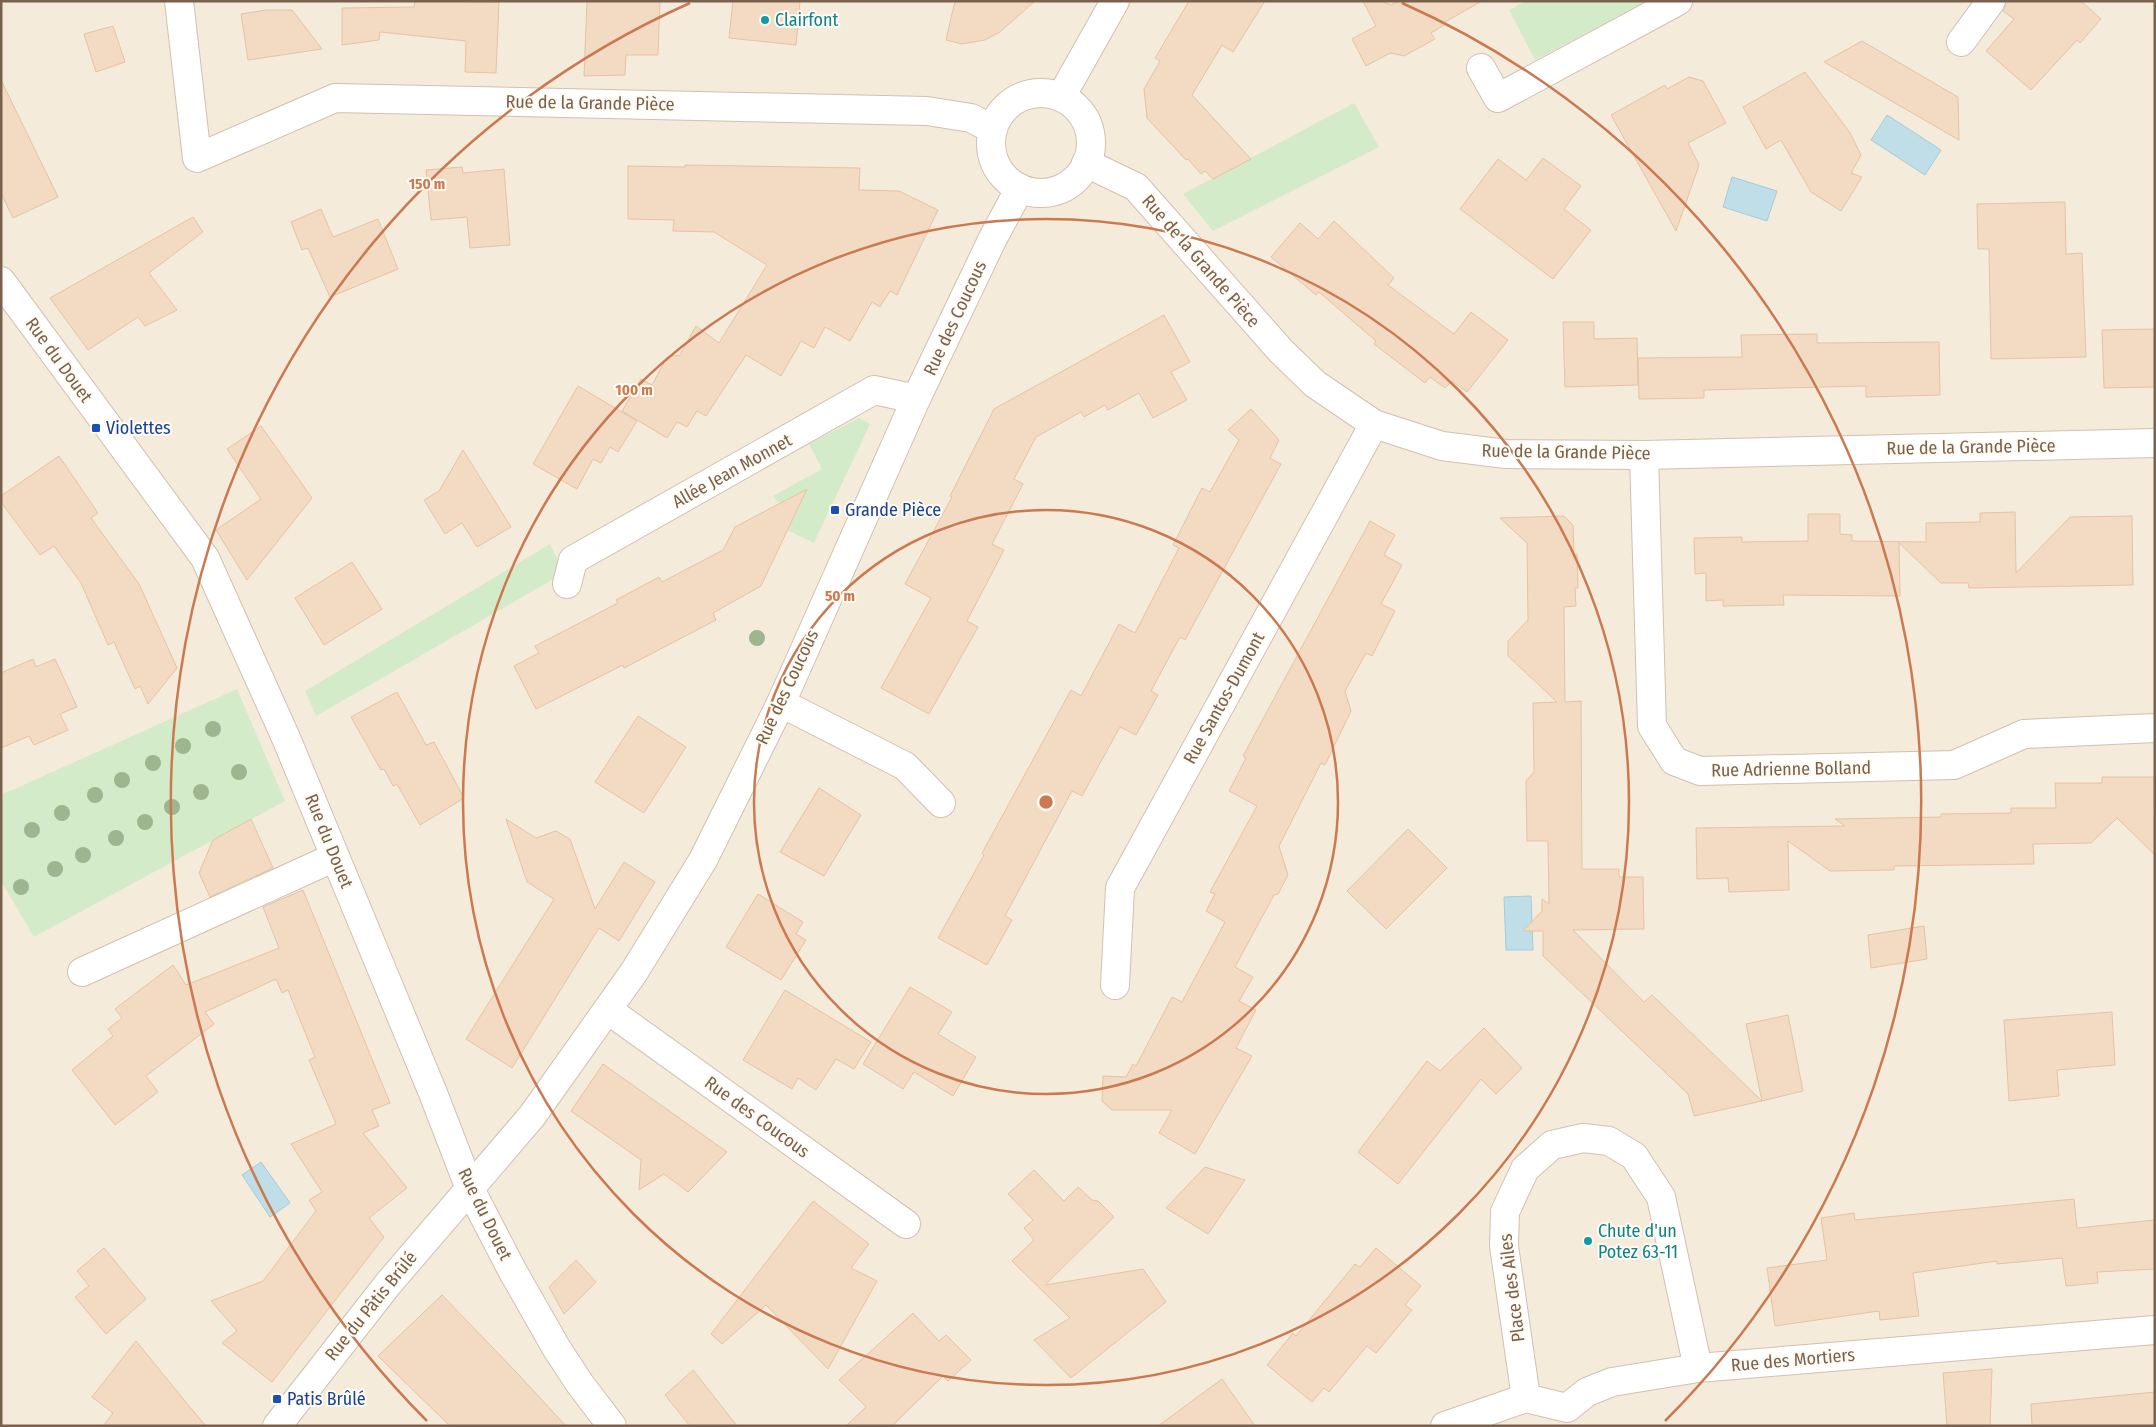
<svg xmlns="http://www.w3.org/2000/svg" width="2156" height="1427" font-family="'Fira Sans Condensed',sans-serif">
  <rect width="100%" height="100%" fill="#fdf8ec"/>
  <rect fill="#f5ebda" x="1" y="1" width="2154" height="1425"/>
  <g fill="#d4ebc9">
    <path d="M1526 1H1648L1535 60 1509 10Z"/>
    <path d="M1354 103 1379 147 1213 231 1183 194Z"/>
    <path d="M859 418 870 424 814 543 787 530 797 511 777 501 773 496 822 469 809 444Z"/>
    <path d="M550 544 564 573 316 716 305 691Z"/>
    <path d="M237 689 285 801 34 937 1 881V795Z"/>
  </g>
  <g fill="#bfdee7" stroke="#a5ccd9">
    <path d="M1887 115 1941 150 1925 175 1871 140Z"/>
    <path d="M1732 177 1777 191 1767 221 1723 207Z"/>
    <path d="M1531 896 1533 950H1506L1504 897Z"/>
    <path d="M261 1162 290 1203 270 1217 242 1175Z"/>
  </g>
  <g fill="#f2dac3" stroke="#e5c3a3">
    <path d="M415 1 499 2 496 73 465 72 466 41 380 32 379 40 342 45V8L414 7Z"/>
    <path d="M587 1H660L658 55H626L625 75 584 76Z"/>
    <path d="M733 1H800L796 45 729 38Z"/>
    <path d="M955 1H1035L1000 32 985 40 962 44 946 40Z"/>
    <path d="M1189 1H1265L1233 52 1222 45 1192 95 1251 159 1213 179 1205 171 1201 174 1188 159 1186 160 1147 118 1144 89 1160 61 1155 58Z"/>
    <path d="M1363 1H1381L1391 5 1398 1H1482L1445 22 1446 24 1431 33 1435 39 1404 56 1390 53 1366 66 1352 39 1376 26Z"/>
    <path d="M2006 1H2081L2101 19 2080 43 2077 40 2031 90 1986 51 2014 19 2003 11Z"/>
    <path d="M266 10H292L322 49 248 60 241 14Z"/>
    <path d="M113 26 125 62 96 72 84 34Z"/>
    <path d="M1862 41 1958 97 1959 140 1824 62Z"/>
    <path d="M1805 72 1850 133 1861 155 1851 173 1862 177 1841 211 1811 192 1781 140 1766 149 1743 107Z"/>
    <path d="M1689 77 1703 81 1726 123 1688 143 1699 165 1676 231 1611 115 1665 85 1667 89Z"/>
    <path d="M1 80 58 197 13 218 1 193Z"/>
    <path d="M1543 158 1581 186 1564 209 1591 230 1553 279 1460 209 1498 159 1526 180Z"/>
    <path d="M685 165 860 168 859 190 899 191 938 210 897 295 890 291 880 307 872 302 850 341 825 327 814 348 801 341 781 376 746 355 706 416 697 411 687 427 677 422 667 438 622 411 641 379 652 385 667 357 680 355 696 326 719 343 767 265 714 232 673 231 674 220 628 219V166L685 167Z"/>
    <path d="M462 167 463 173 504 169 510 245 470 248 467 217 431 220 426 170Z"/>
    <path d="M2065 202 2066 254 2082 253 2086 357 1991 359 1989 249H1978L1977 204Z"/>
    <path d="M321 209 333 237 378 219 398 269 330 297 308 248 302 250 291 222Z"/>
    <path d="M193 217 203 232 149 273 177 310 145 326 138 317 88 350 50 298Z"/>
    <path d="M1334 221 1394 278 1388 285 1454 334 1471 312 1508 340 1467 392 1452 381 1445 388 1430 377 1425 383 1374 344 1376 341 1319 292 1316 295 1271 257 1300 223 1318 239Z"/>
    <path d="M1164 315 1190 362 1171 372 1187 400 1153 418 1139 393 1108 410 1105 405 1084 417 1081 412 1036 437 1014 479 1023 484 992 544 1004 550 967 621 978 627 929 714 881 688 931 598 905 584 952 497 950 496 994 409Z"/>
    <path d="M1563 322H1594V339L1637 338 1638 385 1565 387Z"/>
    <path d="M2155 329V387L2104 388 2102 330Z"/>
    <path d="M1817 334V343L1939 342 1940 395 1866 397V386L1704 390V398L1639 399 1638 358 1742 357 1741 335Z"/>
    <path d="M578 386 637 421 618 452 610 447 601 463 593 459 577 489 533 464Z"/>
    <path d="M1251 409 1279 440 1270 458 1281 464 1185 640 1180 637 1151 691 1158 695 1136 735 1120 727 1082 796 1072 791 1005 916 1012 920 987 965 938 938 984 855 982 853 1071 690 1081 696 1119 624 1135 633 1179 548 1173 545 1202 488 1210 492 1239 440 1228 430Z"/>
    <path d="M261 426 312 498 247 580 216 530 261 499 227 449Z"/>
    <path d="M463 450 511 527 477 547 462 523 445 534 424 500 439 491Z"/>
    <path d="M59 456 98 513 91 518 139 584 177 668 148 704 140 686 135 689 114 642 108 645 81 583 54 546 40 555 1 502V496Z"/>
    <path d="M807 489 761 586 713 613 716 620 624 668 623 665 536 709 514 666 539 653 535 646 618 603 616 600 659 577 662 582 723 550 735 527Z"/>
    <path d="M2015 512 2016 573 2070 517 2132 516 2133 585 1969 588 1968 583H1941L1899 543 1900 596 1783 595 1784 605 1723 606V600L1706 601V573L1695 574 1694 538 1742 537V542L1808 541V514H1840V534L1852 535V541L1926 542V523L1980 522V513Z"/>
    <path d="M1564 516 1573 525 1574 554H1577L1578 588H1575L1576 606 1564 607 1565 702 1581 701 1582 869H1619V877H1643L1644 929 1573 930 1644 1002 1652 995 1762 1101 1694 1116 1688 1094 1543 956V931H1523L1542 911V899L1549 904 1548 841H1527L1526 781 1534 772 1533 703 1557 702 1508 656V641L1528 620 1527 543 1500 518Z"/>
    <path d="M1370 521 1395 535 1384 555 1402 565 1381 604 1395 611 1372 656 1366 653 1345 691 1351 711 1325 765 1321 763 1279 846 1288 875 1278 894 1274 895 1235 967 1253 977 1239 1001 1256 1010 1236 1048 1252 1056 1195 1154 1159 1133 1172 1110H1112L1102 1101 1103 1076 1126 1077 1133 1064 1136 1066 1172 997 1182 1002 1225 922 1206 911 1215 894 1210 892 1257 806 1229 791 1246 758 1243 756Z"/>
    <path d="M352 562 382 609 324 645 295 598Z"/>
    <path d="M33 659 36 667 55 659 77 707 60 714 68 730 34 745 29 736 1 748V673Z"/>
    <path d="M397 692 426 745 434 742 464 798 420 825 397 784 393 786 384 769 381 770 351 717Z"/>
    <path d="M638 716 686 747 644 813 595 782Z"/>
    <path d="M2102 777H2154L2155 855 2117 818 2091 843 2033 844 2034 864 1894 866V870L1830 871 1788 841 1789 890 1729 892 1728 878 1697 879 1696 828 1845 826 1835 819 1941 817V814L2011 813V808H2056L2055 783H2102Z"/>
    <path d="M819 788 861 815 824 876 780 852Z"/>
    <path d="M251 819 273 868 210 897 199 873 213 840Z"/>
    <path d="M506 819 536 838 556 831 570 839 595 909 624 862 655 882 619 941 599 928 512 1068 466 1039 554 899 527 882Z"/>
    <path d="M1408 829 1447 868 1386 929 1347 891Z"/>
    <path d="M303 890 390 1103 372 1110 379 1126 363 1133 407 1188 369 1218 384 1237 272 1382 222 1343 237 1331 211 1301 263 1281 316 1211 309 1200 322 1192 291 1144 336 1124 309 1060 315 1057 288 990 282 993 276 979 205 1012 214 1024 146 1076 158 1092 115 1125 72 1070 113 1036 108 1029 122 1018 115 1009 173 965 186 985 279 948 263 907Z"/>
    <path d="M758 894 803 922 796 934 806 940 781 980 726 947Z"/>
    <path d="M1924 926 1927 959 1871 968 1868 935Z"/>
    <path d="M910 987 952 1012 938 1034 976 1057 953 1096 914 1072 903 1089 863 1064Z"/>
    <path d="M785 990 871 1042 854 1069 836 1059 816 1090 798 1078 792 1089 743 1060Z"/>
    <path d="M2112 1012 2115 1065 2057 1070 2059 1096 2009 1101 2004 1020Z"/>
    <path d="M1788 1015 1803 1091 1762 1101 1746 1024Z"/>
    <path d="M1484 1028 1522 1068 1496 1094 1481 1079 1398 1184 1358 1152 1427 1061 1440 1071Z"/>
    <path d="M603 1064 727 1152 688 1192 664 1174 639 1190 641 1160 571 1111Z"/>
    <path d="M1205 1167 1245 1180 1208 1234 1166 1208Z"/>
    <path d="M1034 1170 1064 1201 1078 1187 1092 1200 1098 1201 1114 1217 1045 1285 1143 1269 1166 1302 1071 1378 1034 1340 1070 1318 1012 1261 1034 1240 1024 1228 1033 1220 1008 1194Z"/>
    <path d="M2074 1199 2077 1228 2155 1220V1269L2097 1272 2098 1283 2066 1286 2062 1258 1997 1264V1261L1913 1273 1919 1316 1880 1320 1879 1311 1775 1326 1767 1268 1827 1260 1821 1218 1854 1213 1855 1220Z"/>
    <path d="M813 1201 869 1244 851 1268 877 1281 828 1369 766 1305 722 1344 711 1334Z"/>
    <path d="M104 1248 146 1299 106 1334 75 1297 89 1286 77 1271Z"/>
    <path d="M1376 1248 1421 1286 1405 1305 1412 1310 1376 1353 1367 1346 1329 1392 1324 1388 1312 1402 1267 1365 1293 1333 1296 1336 1355 1264 1360 1267Z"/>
    <path d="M576 1260 596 1282 564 1314 549 1287Z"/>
    <path d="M442 1295 518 1374 566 1426H450L378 1356Z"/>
    <path d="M913 1313 939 1341 946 1335 971 1360 948 1381 943 1376 892 1426H846L866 1407 839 1380Z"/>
    <path d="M136 1341 189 1406 206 1426H103L113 1413 92 1397Z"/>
    <path d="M1992 1369 1990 1426H1947L1943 1373Z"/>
    <path d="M693 1370 737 1426H690L665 1395Z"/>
    <path d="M1222 1379 1255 1426H1158Z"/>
    <path d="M2155 1392V1426H2032L2031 1404Z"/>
  </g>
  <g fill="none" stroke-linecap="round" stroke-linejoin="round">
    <g stroke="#d0c1b0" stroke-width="30">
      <g id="minor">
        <path d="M179 1 197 158 335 98 927 111 971 118 992 129"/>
        <path d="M1961 42 1991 1"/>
        <path d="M1481 68 1498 98 1678 1"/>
        <circle cx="1041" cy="143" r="50"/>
        <path d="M1061 97 1115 1"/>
        <path d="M1086 163 1136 187 1281 351 1315 384 1374 424 1442 446 1506 454 1644 455 2155 443"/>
        <path d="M1 281 205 558 286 738 433 1093 470 1189 512 1270 557 1349 580 1384 612 1426"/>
        <path d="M1644 455 1652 726 1674 761 1700 771 1954 765 2024 734 2155 728"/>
        <path d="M567 584 573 560 874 390 916 399"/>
        <path d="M781 703 905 766 941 803"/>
        <path d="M82 972 335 857"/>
        <path d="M1115 985 1120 888 1374 424"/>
        <path d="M608 1010 906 1224"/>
        <path d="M1526 1398 1504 1246 1505 1212 1525 1169 1552 1145 1583 1138 1609 1141 1634 1156 1661 1197 1698 1368"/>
        <path d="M277 1426 388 1284 532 1116 634 972 703 860 781 703 916 399 993 238 1020 188"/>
        <path d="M1445 1426 1526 1398 1567 1408 1587 1392 1612 1382 1698 1368 2155 1330"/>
      </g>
    </g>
    <use href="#minor" stroke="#fff" stroke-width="28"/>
  </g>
  <g fill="#9eb590">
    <circle cx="757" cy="638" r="8"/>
    <circle cx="213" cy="729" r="8"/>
    <circle cx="183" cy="746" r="8"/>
    <circle cx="153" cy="763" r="8"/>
    <circle cx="239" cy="772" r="8"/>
    <circle cx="122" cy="780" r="8"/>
    <circle cx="201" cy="792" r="8"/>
    <circle cx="95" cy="795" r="8"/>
    <circle cx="172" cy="807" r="8"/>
    <circle cx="62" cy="813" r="8"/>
    <circle cx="145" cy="822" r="8"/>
    <circle cx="32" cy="830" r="8"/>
    <circle cx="116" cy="838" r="8"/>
    <circle cx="83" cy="855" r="8"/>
    <circle cx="55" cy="869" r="8"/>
    <circle cx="21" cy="887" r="8"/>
  </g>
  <g fill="none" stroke="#ca7951" stroke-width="2.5">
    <circle cx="1046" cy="802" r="292"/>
    <circle cx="1046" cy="802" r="583"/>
    <path d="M427 1421A875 875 0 0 1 690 3M1402 3A875 875 0 0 1 1665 1421"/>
  </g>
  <g fill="#0f9aa8" stroke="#fffbf2" stroke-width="2">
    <circle cx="765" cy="20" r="5"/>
    <circle cx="1588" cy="1241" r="5"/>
  </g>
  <g fill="#1a4fb4" stroke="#fffbf2" stroke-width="2">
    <rect x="91" y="423" width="10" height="10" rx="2.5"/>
    <rect x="830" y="505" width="10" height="10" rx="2.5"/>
    <rect x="272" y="1394" width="10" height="10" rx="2.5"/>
  </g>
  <g text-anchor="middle" stroke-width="4" stroke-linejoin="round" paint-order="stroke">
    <g font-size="18" fill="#0d838f" stroke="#fffbf2" text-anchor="start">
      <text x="775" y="26">Clairfont</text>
      <text x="1598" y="1237">Chute d'un<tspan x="1598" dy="21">Potez 63-11</tspan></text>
    </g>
    <g font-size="18" fill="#79614d" stroke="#fffbf2">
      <text transform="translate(590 103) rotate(1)" y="6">Rue de la Grande Pièce</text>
      <text transform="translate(1201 261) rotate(49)" y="6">Rue de la Grande Pièce</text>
      <text transform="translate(955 318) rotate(-65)" y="6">Rue des Coucous</text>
      <text transform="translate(59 360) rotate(54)" y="6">Rue du Douet</text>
      <text transform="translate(1971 447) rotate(-1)" y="6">Rue de la Grande Pièce</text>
      <text transform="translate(1566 452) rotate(1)" y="6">Rue de la Grande Pièce</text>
      <text transform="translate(732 471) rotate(-29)" y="6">Allée Jean Monnet</text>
      <text transform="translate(787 687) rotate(-65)" y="6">Rue des Coucous</text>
      <text transform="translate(1224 698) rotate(-61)" y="6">Rue Santos-Dumont</text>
      <text transform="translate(1791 769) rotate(-1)" y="6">Rue Adrienne Bolland</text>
      <text transform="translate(329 841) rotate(68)" y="6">Rue du Douet</text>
      <text transform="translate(757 1117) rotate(36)" y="6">Rue des Coucous</text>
      <text transform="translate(485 1214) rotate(64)" y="6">Rue du Douet</text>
      <text transform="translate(1512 1288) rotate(-97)" y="6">Place des Ailes</text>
      <text transform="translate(371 1306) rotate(-51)" y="6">Rue du Pâtis Brûlé</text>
      <text transform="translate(1793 1360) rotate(-5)" y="6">Rue des Mortiers</text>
    </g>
    <g font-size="18" fill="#164399" stroke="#fffbf2" text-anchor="start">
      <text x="106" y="434">Violettes</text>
      <text x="845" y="516">Grande Pièce</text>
      <text x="287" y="1405">Patis Brûlé</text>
    </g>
  </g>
  <circle cx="1046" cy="802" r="8" fill="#ca7951" stroke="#fffbf2" stroke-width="2.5"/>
  <g font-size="15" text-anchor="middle" font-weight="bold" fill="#ca7951" stroke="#fffbf2" stroke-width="4" stroke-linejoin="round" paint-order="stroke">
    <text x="427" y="189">150 m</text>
    <text x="634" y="395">100 m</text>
    <text x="840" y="601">50 m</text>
  </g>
  <rect width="2156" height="1427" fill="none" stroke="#79614d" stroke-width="5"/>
</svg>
